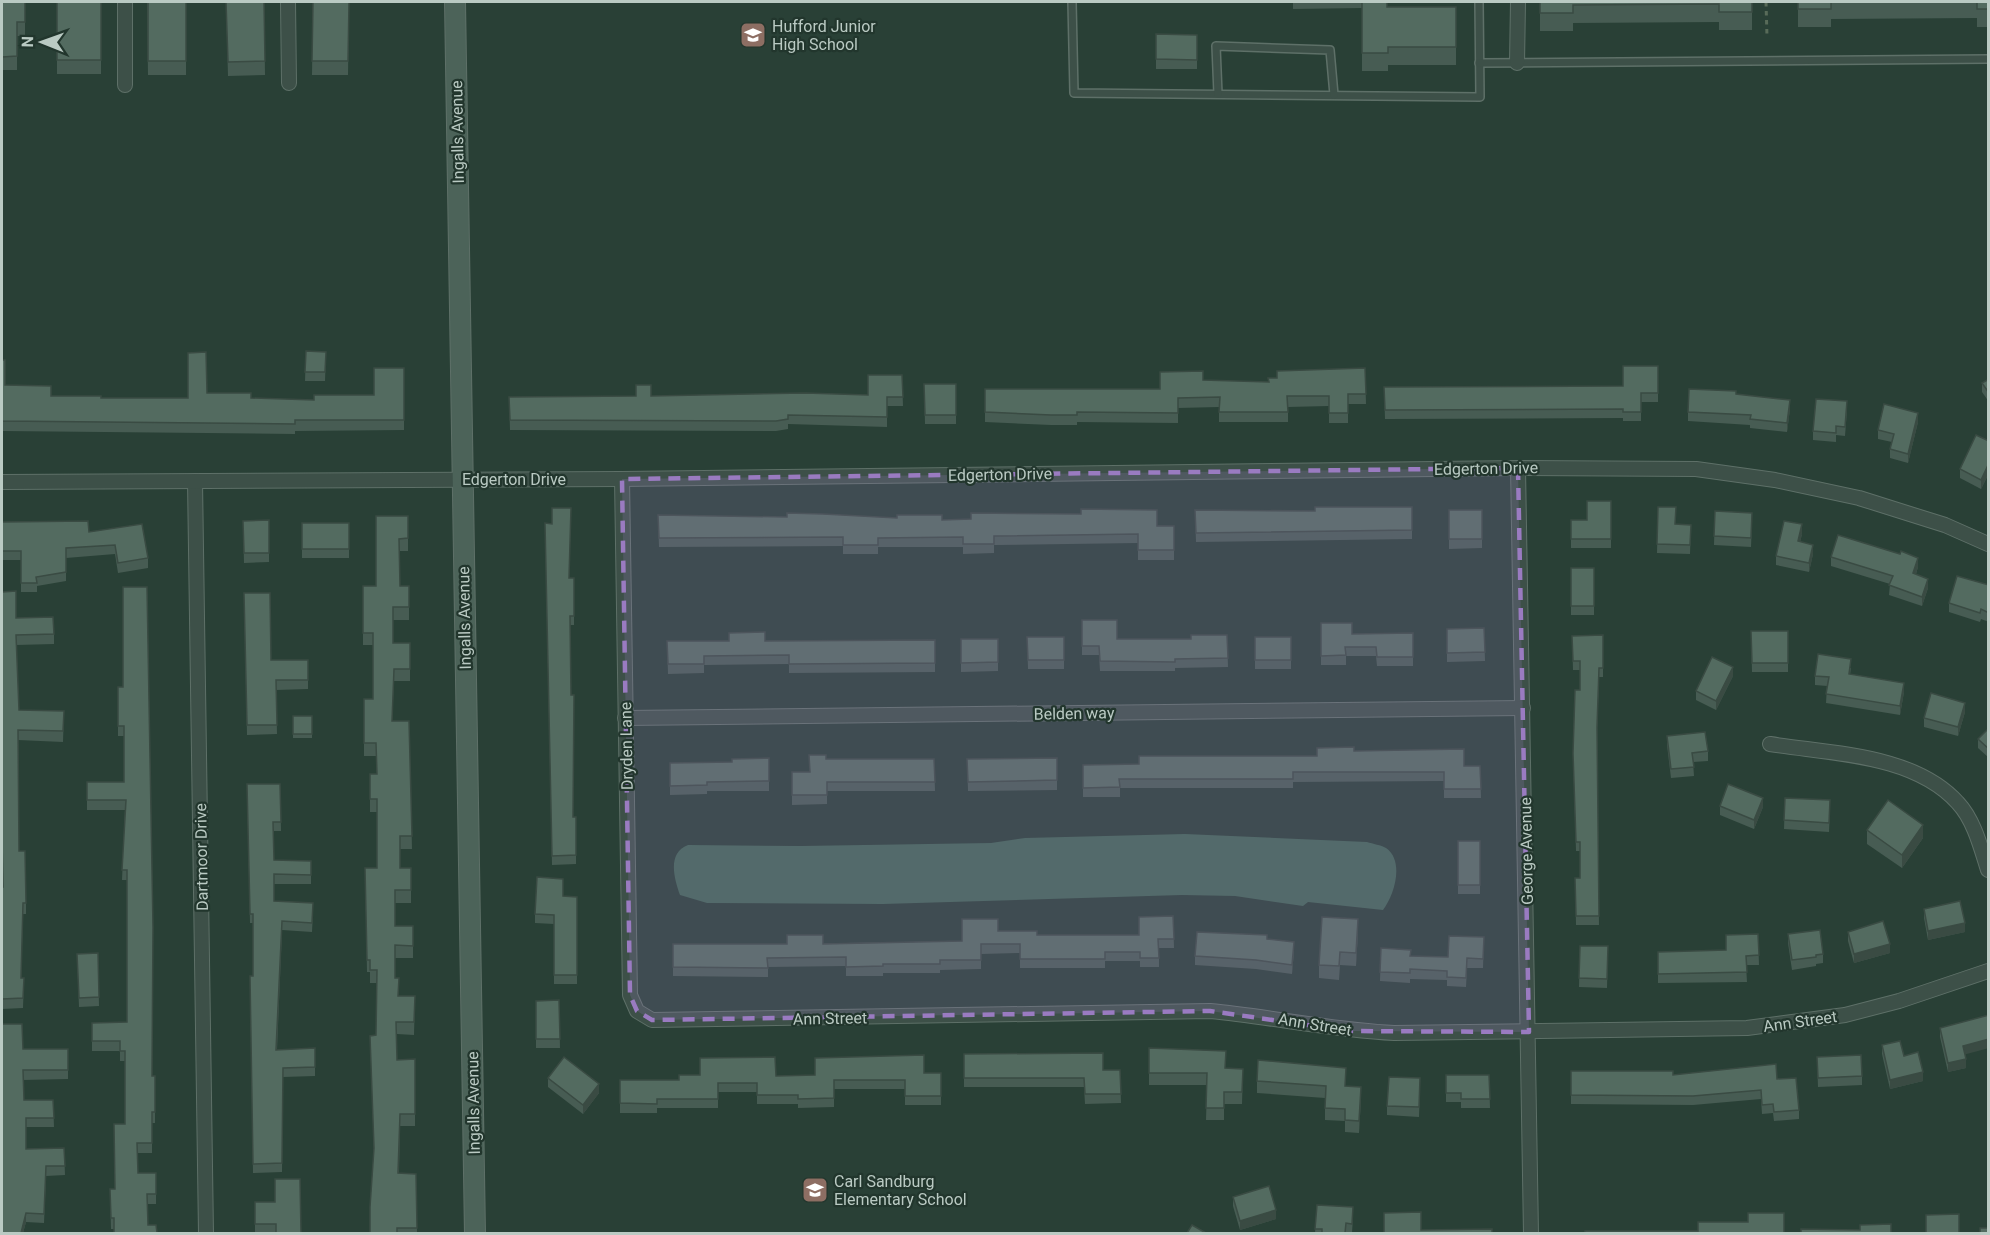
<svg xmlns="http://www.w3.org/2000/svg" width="1990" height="1235" font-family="Roboto,sans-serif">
  <rect width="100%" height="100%" fill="#294036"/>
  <path fill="#416655" d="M1185 834 1367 842C1373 844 1381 845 1386 848 1405 861 1394 896 1383 910L1308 902 1303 906 1235 896 1182 895 883 904 707 903 680 895C674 878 667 853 688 845L801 846 991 843 1025 838Z"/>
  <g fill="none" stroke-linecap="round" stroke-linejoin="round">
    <g stroke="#5e7068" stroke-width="10">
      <g id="lane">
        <path d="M1072 2 1074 93 1480 97 1479 2"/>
        <path d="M1479 63 1988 59"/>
        <path d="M1218 94 1216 46 1330 50 1334 95"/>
      </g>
    </g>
    <g stroke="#5e7068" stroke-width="16">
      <g id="street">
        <path d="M288 2 289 83"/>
        <path d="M1517 63 1518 2"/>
        <path d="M125 85V2"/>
        <path d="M1518 468 1531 1234"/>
        <path d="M622 479 630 995 637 1011 652 1020 1210 1011C1272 1017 1332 1030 1394 1033L1747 1028 1845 1015 1899 1001 1988 971"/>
        <path d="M195 481 206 1234"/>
        <path d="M2 482 622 479 1518 468 1696 469 1775 480 1859 498 1945 525 1988 544"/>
        <path d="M625 718 1523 708"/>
        <path d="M1770 744C1832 754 1914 754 1958 803 1974 820 1981 848 1988 870"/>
      </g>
    </g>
    <g stroke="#5e7068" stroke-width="22">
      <path id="secondary" d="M455 2 475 1234"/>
    </g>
    <path stroke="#586b59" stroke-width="3" stroke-dasharray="4.5 4.5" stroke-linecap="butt" d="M1766 2 1767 37"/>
    <use href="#lane" stroke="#3d5048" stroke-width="7"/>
    <use href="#street" stroke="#3d5048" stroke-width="14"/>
    <use href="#secondary" stroke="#4c6359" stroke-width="20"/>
  </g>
  <g fill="#475c53">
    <path d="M2 2H25V36H17V70H2Z"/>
    <rect x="57" y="2" width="44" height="72"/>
    <path d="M147 2H186V75H148Z"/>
    <path d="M226 2H264L265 75 228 76Z"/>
    <path d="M313 2H349L348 75H312Z"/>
    <path d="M1293 2H1387V7H1456V65H1388V71H1362V8L1293 9Z"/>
    <path d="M1540 2H1752V30H1719V22L1573 23V31H1540Z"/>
    <path d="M1798 2H1989V27H1977V18L1831 19V27H1798Z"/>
    <path d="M1156 34 1197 35V69H1156Z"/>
    <path d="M306 351 326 352 325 381H305Z"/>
    <path d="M2 360 5 385 51 396 101 398H188L207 393 251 398 314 400 374 395 404 368V430L295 431V434L2 431Z"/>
    <path d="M1658 366V402H1641V421H1623V418L1385 419 1384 387 1623 386Z"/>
    <path d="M1365 368 1366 404H1348V423H1329V406L1288 407V422H1219V407L1178 408V423L1077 422V425H1051L985 422V389H1160L1203 380 1269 382 1277 378Z"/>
    <path d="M902 375 903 406H887V427L788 424V429L776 431 510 430 509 397 868 395Z"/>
    <path d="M1989 379V402L1982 392V383Z"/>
    <path d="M924 384H956V424H925Z"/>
    <path d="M1736 394 1790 409 1787 432 1750 428V425L1688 421V412Z"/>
    <path d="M1847 410 1845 436 1836 435V442L1813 440V431Z"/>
    <path d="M1918 422 1908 463 1890 458V449L1892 442 1878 439V430Z"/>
    <path d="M1989 441V473L1981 489 1960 478V469Z"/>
    <path d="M1611 501V548H1571V520H1587Z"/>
    <path d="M1412 507V539L1196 542 1195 510 1315 511Z"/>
    <path d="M1658 507 1676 524 1691 525 1690 554 1657 553Z"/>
    <path d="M1449 510H1482V548L1449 549Z"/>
    <path d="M1715 511 1752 522 1751 547 1714 545Z"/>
    <path d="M658 515 942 520 1174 526V560H1138V543L994 545V553L963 554V547H878V554H843V546L659 547Z"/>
    <path d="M408 516V551H399L400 586H409V620H393V643H410V681H394L392 721H409L412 849H400V868H411V903H395V926H413V958H395V978L398 996H415L414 1035 397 1034V1060L415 1059V1126H400L399 1173 416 1174 417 1233H370L374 1153 370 1036 376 1035 377 983H370V972H367L365 868H377V812H370V787L377 774 376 756H364V699H373V645H363V586H376Z"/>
    <path d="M269 520V562L244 563 243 521Z"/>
    <path d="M2 522 89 532 148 558V568L118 573 115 554 66 558V581L37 586V592H21V560H2Z"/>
    <rect x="302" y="523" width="47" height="35"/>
    <path d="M545 523 569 578H574V625H570L573 817H576V864L552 865Z"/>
    <path d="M1802 534 1800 542 1813 554 1809 572 1776 565V556Z"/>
    <path d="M1831 557 1918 567 1916 574 1928 588 1922 606 1889 595 1890 584 1831 566Z"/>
    <rect x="1571" y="568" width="23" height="47"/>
    <path d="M1989 585V622L1981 619 1980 622 1949 612V603Z"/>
    <path d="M244 593 271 660H308V689L276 690 277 734 247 735Z"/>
    <path d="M16 618 54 634V644L16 645 19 710 64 711 63 742 18 740 19 851 26 903V914H23L21 978H24L23 1008 2 1009V887H3Z"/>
    <path d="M1082 620 1117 639H1191L1227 635 1228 667 1175 668V671H1100L1099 655H1082Z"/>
    <path d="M1321 623 1352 634 1413 633V666H1377L1376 656H1346V665H1321Z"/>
    <path d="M1484 628 1485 661 1447 662V629Z"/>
    <path d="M1751 631H1788V672H1752Z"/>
    <path d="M1603 635V677H1599L1597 734 1599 925H1576L1575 878H1580V851H1576L1573 753 1580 690V670H1573L1572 636Z"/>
    <path d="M1027 637H1064V669H1028Z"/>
    <rect x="1255" y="637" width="36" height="32"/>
    <path d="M961 639H998V671L961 672Z"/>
    <path d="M935 640V672L789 673V664L704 665V673L668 674 667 641Z"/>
    <path d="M1851 668 1850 675 1904 692 1900 715 1826 703 1827 686 1815 685V676Z"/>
    <path d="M1733 676 1716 710 1696 700V691Z"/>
    <path d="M118 687H123L152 1076H155V1123H152V1153H138V1173H156V1204H147L114 1229H111L110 1189H115L125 1124V1061H120V1051H92V1023L127 1022V880H122L125 810H87V782H124V736H118Z"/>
    <path d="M1965 712 1958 736 1924 727V718Z"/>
    <rect x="293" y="716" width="19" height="22"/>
    <path d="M1989 728V758L1978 748V739Z"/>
    <path d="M1667 736 1708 751V761L1693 762 1694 776 1671 778 1667 745Z"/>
    <path d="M1354 751 1464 766H1480L1481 798H1444V781L1293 782V788H1120V797H1083V765L1139 764 1317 756Z"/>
    <path d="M769 758V791H707V794L670 795V763L732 762Z"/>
    <path d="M1057 758V790L968 791 967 759Z"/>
    <path d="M826 759H934L935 791H827V804L792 805V772H809Z"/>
    <path d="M247 784H280L281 831H273L274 860 311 861V884H274V901L313 912 312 932 282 930 277 1050 315 1067V1076L283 1077 282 1172 253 1173 250 976H253V923H250Z"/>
    <path d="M1785 798 1830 809 1829 832 1784 829Z"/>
    <path d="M1720 806 1763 807 1754 829 1720 815Z"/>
    <path d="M1867 830 1923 838 1902 868 1867 844Z"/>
    <rect x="1458" y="841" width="22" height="53"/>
    <path d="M563 896 577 897V984H554V924L535 923V914Z"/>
    <path d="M1924 909 1965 932 1928 940 1924 918Z"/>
    <path d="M1173 916 1174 948H1159V967H1140V961H1105V968H1020V953L981 954V969L940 970V973H883V976H846V966L768 967V977L673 976V944H787L962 941 998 931 1037 935H1139Z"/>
    <path d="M1848 932 1890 953 1854 963 1848 941Z"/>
    <path d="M1358 933 1356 966 1340 965 1339 980 1319 978V965Z"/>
    <path d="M1758 934 1759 965H1746L1747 982 1658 983V952L1726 950Z"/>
    <path d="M1788 934 1823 954V963L1816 964V966L1792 970 1788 943Z"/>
    <path d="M1484 937 1483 968H1467L1466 987 1447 986V980L1410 979V983L1380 981 1381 948 1410 956 1448 957Z"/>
    <path d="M1580 946H1608L1607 988 1579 987Z"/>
    <path d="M1294 951 1292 974 1256 969 1195 965V956Z"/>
    <path d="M98 953 99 1006 79 1007 77 954Z"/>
    <path d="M559 1000 560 1048H536V1001Z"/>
    <path d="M2 1024H22L23 1049H68V1079L23 1080 24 1100H53L54 1127H26V1149L64 1148 65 1175 46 1176 44 1223 26 1222 23 1233H2Z"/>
    <path d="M1940 1028 1965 1054 1966 1068 1948 1072 1940 1037Z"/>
    <path d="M1882 1045 1904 1056 1923 1081 1890 1089 1882 1054Z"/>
    <path d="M1149 1048 1226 1068 1243 1069 1242 1104H1224V1120H1206L1207 1085H1149Z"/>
    <path d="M964 1054 1103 1070H1120L1121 1103 1085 1104 1084 1087H964Z"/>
    <path d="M1817 1057 1862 1076V1085L1818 1087Z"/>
    <path d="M1571 1071 1777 1079 1799 1110V1119L1774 1121 1773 1113 1762 1114 1761 1099 1693 1105 1571 1104Z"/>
    <path d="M941 1073V1105H905V1089H834V1107L798 1108V1104H757V1092H718V1108H657V1113H620V1080H679L776 1076Z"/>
    <path d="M1446 1075H1489L1490 1108H1461V1102H1446Z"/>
    <path d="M548 1078 599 1093 583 1114 548 1087Z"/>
    <path d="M1257 1081 1346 1086 1361 1099 1359 1133 1345 1132V1121L1325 1120V1098L1257 1093Z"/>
    <path d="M1420 1088 1419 1117 1387 1115V1106Z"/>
    <path d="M1233 1197 1276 1219 1240 1230 1233 1206Z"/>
    <path d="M255 1202 301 1233H255Z"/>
    <path d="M1317 1205 1353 1216 1352 1233H1315Z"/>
  </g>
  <g fill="#3a4b43">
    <path d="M1790 400V409L1787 432V423Z"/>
    <path d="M1918 413V422L1908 463V454Z"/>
    <path d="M1989 463V473L1981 489V480Z"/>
    <path d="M1802 524V534L1798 551V541Z"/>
    <path d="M1813 545V554L1809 572V563Z"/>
    <path d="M1918 558V567L1913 583V573Z"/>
    <path d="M1928 579V588L1922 606V597Z"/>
    <path d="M1733 667V676L1716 710V701Z"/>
    <path d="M1904 683V692L1900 715V706Z"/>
    <path d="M1965 703V712L1958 736V727Z"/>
    <path d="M1763 798V807L1754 829V820Z"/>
    <path d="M1923 825V838L1902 868V855Z"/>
    <path d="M1358 919V933L1356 966V953Z"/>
    <path d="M1965 923V932L1928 940V931Z"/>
    <path d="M1294 942V951L1292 974V965Z"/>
    <path d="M1890 944V953L1854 963V954Z"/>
    <path d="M1989 1039V1048L1963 1055V1046Z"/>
    <path d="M1966 1059V1068L1948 1072V1063Z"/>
    <path d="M1923 1072V1081L1890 1089V1080Z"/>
    <path d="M599 1084V1093L583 1114V1105Z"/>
    <path d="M1361 1087V1099L1359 1133V1121Z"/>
    <path d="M1276 1210V1219L1240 1230V1221Z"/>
    <path d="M26 1213V1222L23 1233H21Z"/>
  </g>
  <g fill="#536b60" stroke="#3a4b43" stroke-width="1.5">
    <path d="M2 2H25V22H17V56L2 57Z"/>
    <rect x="57" y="2" width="44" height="58"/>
    <rect x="148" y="2" width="38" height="59"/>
    <path d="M226 2H264L265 61 228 62Z"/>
    <path d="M313 2H349L348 61H312Z"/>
    <path d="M1362 2H1387V7H1456V47H1388V53H1362Z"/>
    <path d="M1540 2H1752V12H1719V4L1573 5V13H1540Z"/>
    <rect x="1798" y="2" width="33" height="7"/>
    <rect x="1977" y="2" width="12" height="7"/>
    <path d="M1156 34 1197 35V60L1156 59Z"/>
    <path d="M306 351 326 352 325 372H305Z"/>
    <path d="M206 352 207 393H251V398L314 400V395H374V368H404V420H295V424L2 421V360H5V385L51 386V396H101V398H188V353Z"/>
    <path d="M1623 366H1658V393H1641V412H1623V409L1385 410 1384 387 1623 386Z"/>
    <path d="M1365 368 1366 394H1348V413H1329V396H1287L1288 412H1219L1220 397 1178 398V413L1077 412V415H1051L985 412V389H1160V372L1203 371V380L1269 382 1268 378H1277V371Z"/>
    <path d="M868 375H902L903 397H887V417L788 415V419L776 421 510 420 509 397 636 396V385H651V396L805 393 868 395Z"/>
    <path d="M1989 379V393L1982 383Z"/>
    <path d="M924 384H956V415H925Z"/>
    <path d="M1689 389 1736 391V394L1790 400 1787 423 1750 419 1751 415 1688 412Z"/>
    <path d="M1816 399 1847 401 1845 427 1836 426V433L1813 431Z"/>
    <path d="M1884 404 1918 413 1908 454 1890 449 1894 434 1878 430Z"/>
    <path d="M1976 435 1989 441V463L1981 480 1960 469Z"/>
    <path d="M1587 501H1611V539H1571V520H1587Z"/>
    <path d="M1315 507H1412V530L1196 533 1195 510 1315 511Z"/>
    <path d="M1658 507H1676L1675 524 1691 525 1690 545 1657 544Z"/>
    <path d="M552 508H571L569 578H574V616H570L571 695H574L573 817H576V855L552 856 545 523 552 524Z"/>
    <path d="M1081 509 1157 510V526H1174V550H1138V534L994 536V544H963V537L878 538V545H843V537L659 538 658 515 787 517V513L823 514 897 518V515H942V520L971 519V513L1081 514Z"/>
    <rect x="1449" y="510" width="33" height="29"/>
    <path d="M1715 511 1752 513 1751 538 1714 536Z"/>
    <path d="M376 516H408V538L399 539 400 586H409V607H393V643H410V669H394L392 721H409L412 836H400V868H411V890H395V926H413V946L395 945V978H399L398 996H415L414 1022H396L397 1060 415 1059V1114H400L398 1173 416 1174 417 1228H397V1233H370V1207L374 1148 370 1036 376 1035 377 970H370V960H367L365 868H377V799H370V774H377L376 743H364V699H373V633H363V586H376Z"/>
    <path d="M269 520V553H244L243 521Z"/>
    <path d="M88 521 89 532 142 524 148 558 118 563 115 545 66 548V572L36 577 37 583H21V551H2V522Z"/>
    <path d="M1784 521 1802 524 1798 541 1813 545 1809 563 1776 556Z"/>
    <rect x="302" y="523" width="47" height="26"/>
    <path d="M1838 535 1900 554 1901 551 1918 558 1913 573 1928 579 1922 597 1889 585 1893 576 1831 557Z"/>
    <rect x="1571" y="568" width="23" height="38"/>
    <path d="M1957 576 1989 585V613L1981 609 1980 613 1949 603Z"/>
    <path d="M123 587H147L153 927 152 1076H155V1112H152V1143H137L138 1173H156V1194H147L148 1225H156L157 1233H114V1218H111L110 1189H115L114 1124H125V1051H120V1041H92V1023L127 1022V870H122L126 800H87V782H124V726H118V687H123Z"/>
    <path d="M16 591V618L53 617 54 634 16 635 19 710 64 711 63 731 18 730 19 851H25L26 903H23L21 978H24L23 998 2 999V887H3L2 841V592Z"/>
    <path d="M244 593H270L271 660H308V680H276L277 725H247Z"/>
    <path d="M1082 620H1117V639H1191V635H1227L1228 658 1175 659V662L1100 661 1099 646H1082Z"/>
    <path d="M1321 623H1352V634L1413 633V657H1377L1376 647H1345L1346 655 1321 656Z"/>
    <path d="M1484 628 1485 652 1447 653V629Z"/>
    <path d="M1751 631H1788V663H1752Z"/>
    <path d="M765 632V641L935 640V663L789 664V655L704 656V664H668L667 641H729V633Z"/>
    <path d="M1603 635V668H1599L1597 727 1599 916H1576L1575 878H1580V842H1576L1573 753 1575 690H1580V661H1573L1572 636Z"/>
    <path d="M1027 637H1064V660H1028Z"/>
    <rect x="1255" y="637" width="36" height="23"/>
    <path d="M961 639H998V662L961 663Z"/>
    <path d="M1818 654 1851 659 1849 674 1904 683 1900 706 1826 694 1829 677 1815 676Z"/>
    <path d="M1712 657 1733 667 1716 701 1696 691Z"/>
    <path d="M1931 693 1965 703 1958 727 1924 718Z"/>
    <rect x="293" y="716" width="19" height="18"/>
    <path d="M1989 728V749L1978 739Z"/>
    <path d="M1705 732 1708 751 1692 753 1694 767 1671 769 1667 736Z"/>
    <path d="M1354 747V751L1464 749V766H1480L1481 789H1444V772H1293V779H1119L1120 787 1083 788V765L1139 764V756H1317V748Z"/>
    <path d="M809 755H826V759H934L935 782H827V795H792V772H810Z"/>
    <path d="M769 758V781L707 782V785L670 786V763L732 762V759Z"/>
    <path d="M1057 758V780L968 782 967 759Z"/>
    <path d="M247 784H280L281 822H273L274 860 311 861V875L274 874V901L313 903 312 923 282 921 276 1050 315 1048V1067L283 1068 282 1163 253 1164 250 976H253V914H250Z"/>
    <path d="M1728 784 1763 798 1754 820 1720 806Z"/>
    <path d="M1785 798 1830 800 1829 823 1784 820Z"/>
    <path d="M1888 800 1923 825 1902 855 1867 830Z"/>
    <rect x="1458" y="841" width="22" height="44"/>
    <path d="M537 877 563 879V896L577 897V975H554V915L535 914Z"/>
    <path d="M1960 901 1965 923 1928 931 1924 909Z"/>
    <path d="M1173 916 1174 939H1158L1159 958H1140V952H1105V959H1020V944H981V960H940V964H883V966L846 967V957L767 958 768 968 673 967V944H787V935H823V944L962 941V919H998V931H1037V935H1139V917Z"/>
    <path d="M1322 917 1358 919 1356 953 1340 952 1339 966 1319 965Z"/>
    <path d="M1883 921 1890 944 1854 954 1848 932Z"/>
    <path d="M1820 930 1823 954 1816 955V957L1792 960 1788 934Z"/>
    <path d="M1197 932 1267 935V939L1294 942 1292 965 1256 960 1195 956Z"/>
    <path d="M1758 934 1759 955 1746 956 1747 972 1658 974V952L1726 950V935Z"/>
    <path d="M1449 936 1484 937 1483 959 1467 958 1466 978 1447 977V971L1410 969V973L1380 972 1381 948 1411 950 1410 956 1448 957Z"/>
    <path d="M1580 946H1608L1607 979 1579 978Z"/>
    <path d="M98 953 99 997 79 998 77 954Z"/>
    <path d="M559 1000 560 1039H536V1001Z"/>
    <path d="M1989 1015V1039L1963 1046 1966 1059 1948 1063 1940 1028Z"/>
    <path d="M2 1024H22L23 1049H68V1070H23L24 1100H53L54 1118H26V1149L64 1148 65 1166H46L44 1214 26 1213 21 1233H2Z"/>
    <path d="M1900 1041 1904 1056 1918 1052 1923 1072 1890 1080 1882 1045Z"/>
    <path d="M1149 1048 1226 1051 1225 1068 1243 1069 1242 1092H1224V1108H1206L1207 1073H1149Z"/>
    <path d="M1103 1053V1070H1120L1121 1094H1085L1084 1078H964V1054Z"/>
    <path d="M924 1055V1073H941V1096H905V1080H834V1098L798 1099V1095H757V1083H718V1099H657V1104L620 1103V1080H679V1075H700V1058L775 1057 776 1076 815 1075V1058Z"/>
    <path d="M1861 1055 1862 1076 1818 1078 1817 1057Z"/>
    <path d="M564 1057 599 1084 583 1105 548 1078Z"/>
    <path d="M1258 1060 1346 1068 1345 1086 1361 1087 1359 1121 1345 1120V1109L1325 1108 1326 1086 1257 1081Z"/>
    <path d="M1776 1064 1777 1079 1796 1078 1799 1110 1774 1112 1773 1104 1762 1105 1761 1090 1693 1096 1571 1095V1071H1673V1075Z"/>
    <path d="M1446 1075H1489L1490 1099H1461V1093H1446Z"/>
    <path d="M1389 1077 1420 1078 1419 1107 1387 1106Z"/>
    <path d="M275 1179H300L301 1233H276V1224H255V1202H275Z"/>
    <path d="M1269 1186 1276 1210 1240 1221 1233 1197Z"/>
    <path d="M1317 1205 1353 1207 1352 1224 1346 1223 1345 1233H1322V1229H1315Z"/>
    <path d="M1421 1212V1230L1492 1229V1233H1384V1213Z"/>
    <path d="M1748 1213H1784V1233H1585V1231H1698V1222H1748Z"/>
    <path d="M1959 1214V1233H1926V1215Z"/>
    <path d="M1891 1224V1233H1801V1229L1860 1230V1225Z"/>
    <path d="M1192 1225 1206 1233H1187Z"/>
    <rect x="1980" y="1228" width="9" height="5"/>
  </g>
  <path fill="#9a7bc1" fill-opacity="0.2" stroke="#9a7bc1" stroke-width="4.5" stroke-dasharray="12 8" stroke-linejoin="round" d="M1518 468 1529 1032 1349 1031 1210 1011 652 1020 637 1011 630 995 622 479Z"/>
  <defs>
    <g id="school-square" transform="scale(1.35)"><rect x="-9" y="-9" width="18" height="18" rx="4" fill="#8d6e63" stroke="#22362d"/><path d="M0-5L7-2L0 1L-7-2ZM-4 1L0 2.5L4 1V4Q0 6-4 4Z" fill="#fff"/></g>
  </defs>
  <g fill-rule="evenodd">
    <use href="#school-square" x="753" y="35"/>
    <use href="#school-square" x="815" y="1190"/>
  </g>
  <g text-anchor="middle" stroke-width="4.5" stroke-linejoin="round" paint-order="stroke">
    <g font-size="16" fill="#bacac3" stroke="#22362d" text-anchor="start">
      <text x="772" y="32">Hufford Junior<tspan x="772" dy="18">High School</tspan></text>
      <text x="834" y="1187">Carl Sandburg<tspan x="834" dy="18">Elementary School</tspan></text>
    </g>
    <g font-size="16" fill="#bacac3" stroke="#22362d">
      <text transform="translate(457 132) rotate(-91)" y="6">Ingalls Avenue</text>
      <text transform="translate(1486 468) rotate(-1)" y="6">Edgerton Drive</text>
      <text transform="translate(1000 474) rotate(-1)" y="6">Edgerton Drive</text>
      <text x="514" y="485">Edgerton Drive</text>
      <text transform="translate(464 618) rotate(-91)" y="6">Ingalls Avenue</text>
      <text transform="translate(1074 713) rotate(-1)" y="6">Belden way</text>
      <text transform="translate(626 746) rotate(-91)" y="6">Dryden Lane</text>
      <text transform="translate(1526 851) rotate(-91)" y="6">George Avenue</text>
      <text transform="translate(201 857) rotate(-91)" y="6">Dartmoor Drive</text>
      <text transform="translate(830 1018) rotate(-1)" y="6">Ann Street</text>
      <text transform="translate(1800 1021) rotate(-8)" y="6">Ann Street</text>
      <text transform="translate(1315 1024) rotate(9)" y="6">Ann Street</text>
      <text transform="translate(473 1103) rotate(-91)" y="6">Ingalls Avenue</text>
    </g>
  </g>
  <rect width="1990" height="1235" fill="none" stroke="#bacac3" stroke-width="6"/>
  <g transform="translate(42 42) rotate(271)" stroke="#22362d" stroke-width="4.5" paint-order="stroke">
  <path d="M0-4.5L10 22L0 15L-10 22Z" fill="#bacac3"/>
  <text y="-9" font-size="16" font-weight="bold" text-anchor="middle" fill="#bacac3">N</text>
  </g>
</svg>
